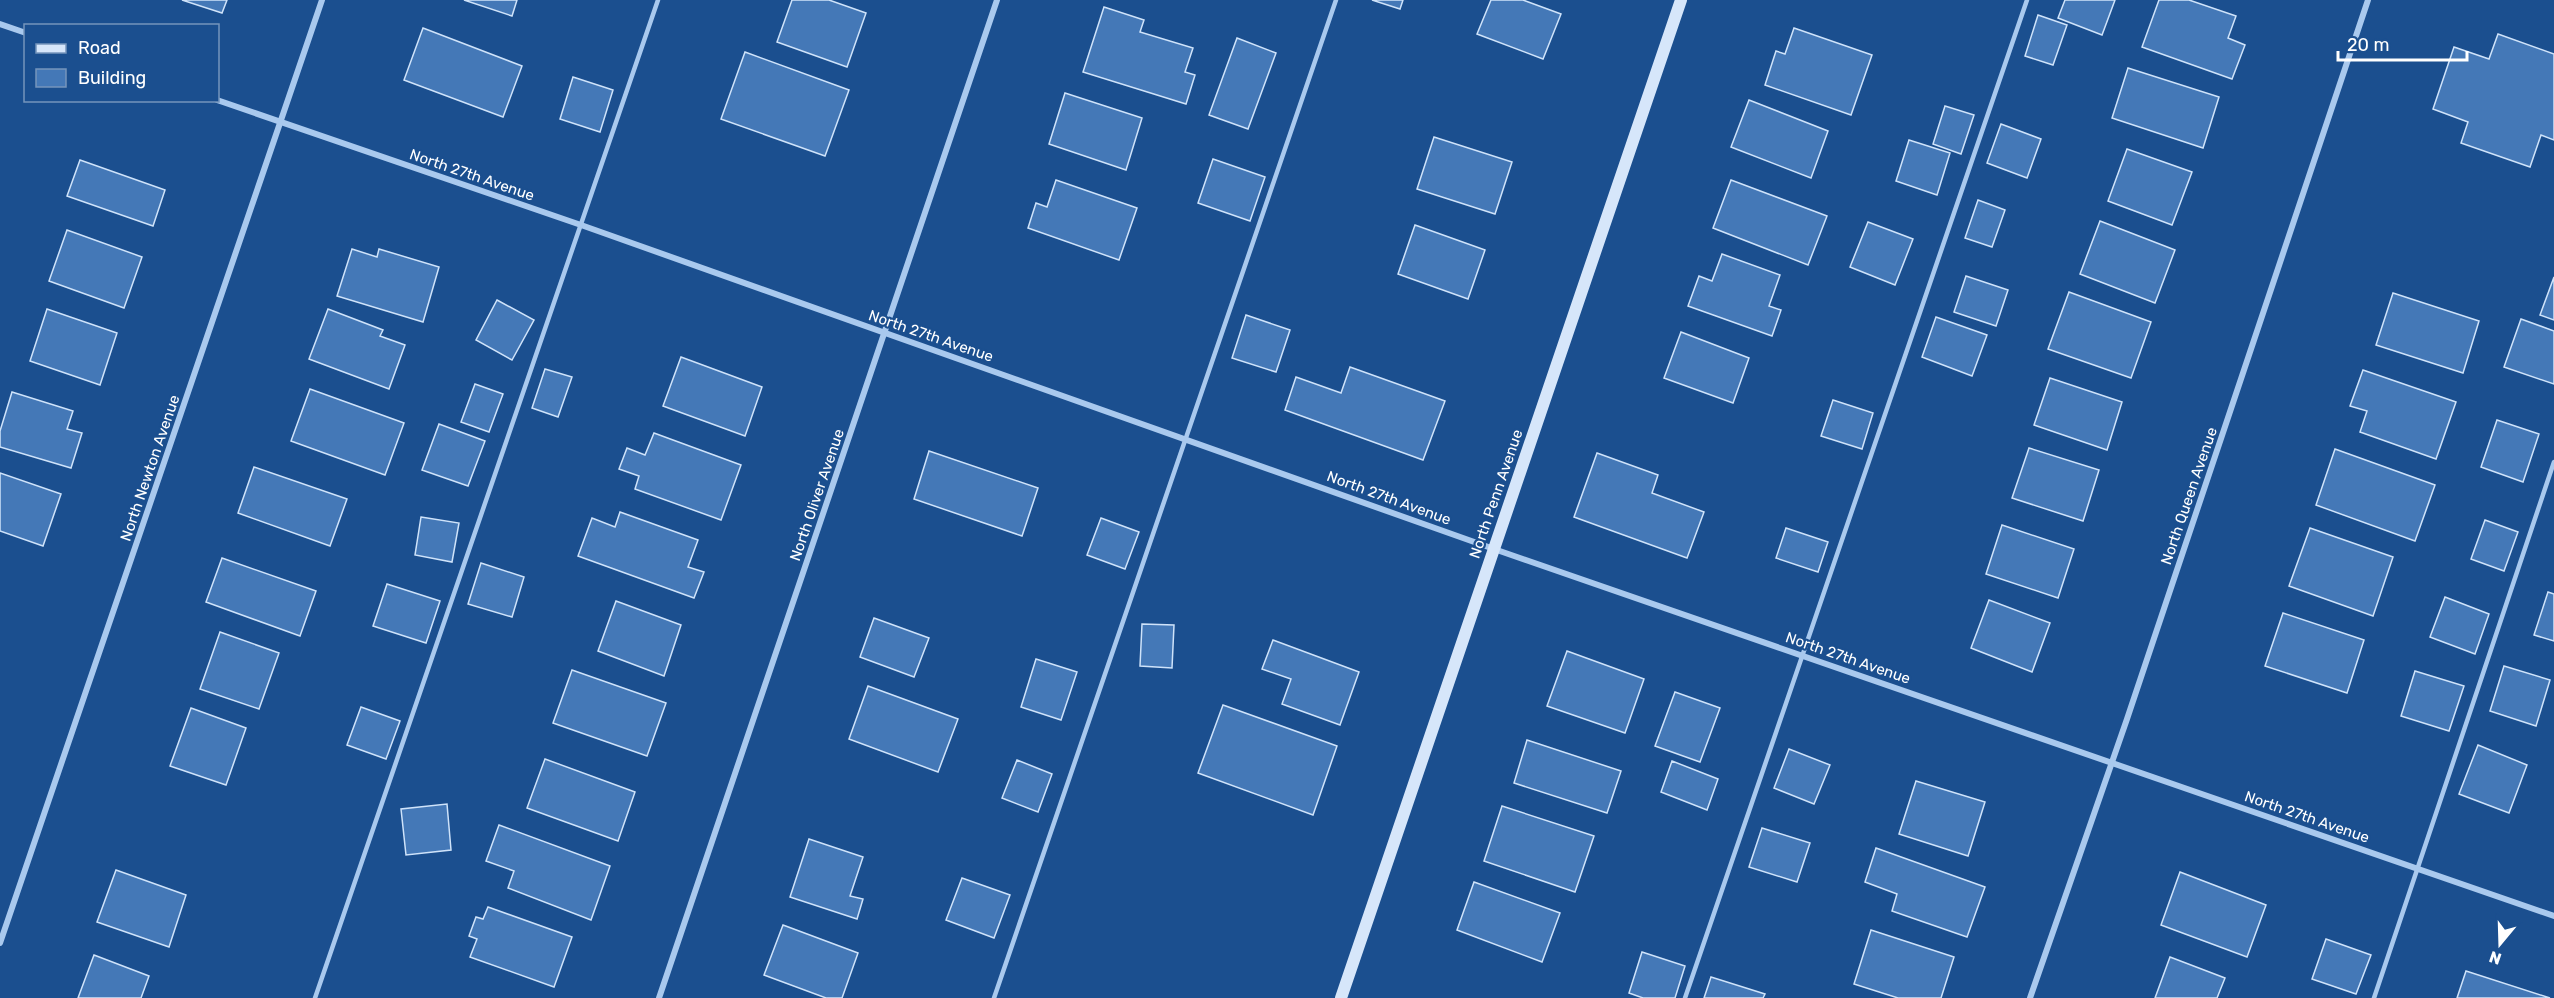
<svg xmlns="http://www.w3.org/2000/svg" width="2554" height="998" font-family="Rubik,sans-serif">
  <rect width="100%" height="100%" fill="#1b4f8f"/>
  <g fill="#4478b7" stroke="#cfe3fa" stroke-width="1.5">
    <path d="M182 0H227L222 13Z"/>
    <path d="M464 0H517L512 16Z"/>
    <path d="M792 0H829L866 13 847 67 777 42Z"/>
    <path d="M1372 0H1403L1400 9Z"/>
    <path d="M1491 0H1523L1561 14 1543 59 1477 34Z"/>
    <path d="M2065 0H2115L2102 35 2058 18Z"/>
    <path d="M2159 0H2189L2236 16 2228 38 2245 45 2232 79 2142 47Z"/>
    <path d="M1104 7 1144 20 1140 32 1193 48 1185 72 1195 75 1186 104 1083 72Z"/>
    <path d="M2038 15 2067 25 2053 65 2025 56Z"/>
    <path d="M423 28 522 66 503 117 404 80Z"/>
    <path d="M1794 28 1872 55 1851 115 1765 85 1776 51 1785 54Z"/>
    <path d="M2498 34 2554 54V140L2541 135 2530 167 2461 143 2468 122 2433 109 2454 47 2489 59Z"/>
    <path d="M1237 38 1276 53 1248 129 1209 115Z"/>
    <path d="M745 52 849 90 825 156 721 119Z"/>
    <path d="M2128 68 2219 97 2203 148 2112 118Z"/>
    <path d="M573 77 613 90 600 132 560 119Z"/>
    <path d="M1065 93 1142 118 1126 170 1049 144Z"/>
    <path d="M1749 100 1828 131 1811 178 1731 147Z"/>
    <path d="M1945 106 1974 115 1961 154 1933 144Z"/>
    <path d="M2001 124 2041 139 2027 178 1987 163Z"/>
    <path d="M1434 137 1512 162 1495 214 1417 189Z"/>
    <path d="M1909 140 1950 153 1937 195 1896 181Z"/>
    <path d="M2127 149 2192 172 2172 225 2108 201Z"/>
    <path d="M1213 159 1265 177 1250 221 1198 203Z"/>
    <path d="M80 160 165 190 153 226 67 196Z"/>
    <path d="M1056 180 1137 208 1119 260 1028 228 1036 203 1047 207Z"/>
    <path d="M1731 180 1827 216 1808 265 1713 228Z"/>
    <path d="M1978 200 2005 210 1992 247 1965 238Z"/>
    <path d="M2100 221 2175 250 2155 303 2080 274Z"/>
    <path d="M1868 222 1913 239 1895 285 1850 267Z"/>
    <path d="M1415 225 1485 250 1468 299 1398 274Z"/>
    <path d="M67 230 142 257 124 308 49 281Z"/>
    <path d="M352 249 377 257 379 249 439 267 423 322 337 296Z"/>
    <path d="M1722 254 1780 275 1769 306 1781 310 1772 336 1688 306 1699 276 1712 281Z"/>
    <path d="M1966 276 2008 290 1996 326 1954 312Z"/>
    <path d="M2554 277V320L2540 315Z"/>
    <path d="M2069 292 2151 322 2131 378 2048 349Z"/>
    <path d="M2393 293 2479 321 2463 373 2376 345Z"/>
    <path d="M497 300 534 320 512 360 476 340Z"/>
    <path d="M47 309 117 333 100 385 30 361Z"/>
    <path d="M328 309 383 330 380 336 405 345 389 389 309 359Z"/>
    <path d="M1246 315 1290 330 1276 372 1232 358Z"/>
    <path d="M1936 317 1987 335 1972 376 1922 357Z"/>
    <path d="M2521 319 2554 331V384L2504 367Z"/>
    <path d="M1681 332 1749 358 1733 403 1664 378Z"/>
    <path d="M681 357 762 387 745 436 663 406Z"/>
    <path d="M1350 367 1445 401 1423 460 1285 410 1296 377 1341 393Z"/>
    <path d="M545 369 572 377 558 417 532 408Z"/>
    <path d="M2363 370 2456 402 2436 459 2360 432 2367 411 2350 406Z"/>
    <path d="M2050 378 2122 402 2107 450 2034 425Z"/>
    <path d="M475 384 503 394 489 432 461 422Z"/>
    <path d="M310 389 404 423 385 475 291 441Z"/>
    <path d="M12 392 73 411 67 429 82 433 71 468 0 447V431Z"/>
    <path d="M1833 400 1873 413 1862 449 1821 436Z"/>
    <path d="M2497 420 2539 434 2523 482 2481 467Z"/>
    <path d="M439 424 485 441 468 486 422 470Z"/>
    <path d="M654 433 741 465 721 520 635 489 639 476 619 469 627 448 645 455Z"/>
    <path d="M2029 448 2099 470 2083 521 2012 498Z"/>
    <path d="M2335 449 2435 485 2415 541 2316 505Z"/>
    <path d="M929 451 1038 488 1022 536 914 499Z"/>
    <path d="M1597 453 1658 475 1652 493 1704 512 1687 558 1574 517Z"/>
    <path d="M254 467 347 499 330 546 238 513Z"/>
    <path d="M0 473 61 494 43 546 0 531Z"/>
    <path d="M620 512 698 540 688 567 704 572 694 598 578 556 592 518 615 527Z"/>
    <path d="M421 517 459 523 452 562 415 555Z"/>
    <path d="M1101 518 1139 532 1125 569 1087 555Z"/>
    <path d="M2485 520 2518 532 2504 571 2471 559Z"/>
    <path d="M2002 525 2074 549 2058 598 1986 574Z"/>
    <path d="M1786 528 1828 542 1818 572 1776 558Z"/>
    <path d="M2310 528 2393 557 2373 616 2289 586Z"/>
    <path d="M222 558 316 591 300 636 206 602Z"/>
    <path d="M481 563 524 577 512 617 468 604Z"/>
    <path d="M387 584 440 601 426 643 373 626Z"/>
    <path d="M2548 592 2554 594V641L2534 635Z"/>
    <path d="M2445 597 2489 614 2475 654 2430 637Z"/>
    <path d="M1989 600 2050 623 2032 672 1971 648Z"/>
    <path d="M616 601 681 625 664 676 598 651Z"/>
    <path d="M2283 613 2364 640 2347 693 2265 666Z"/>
    <path d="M874 618 929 638 914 677 860 657Z"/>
    <path d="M1142 624 1174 625 1172 668 1140 666Z"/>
    <path d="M220 632 279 653 259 709 200 689Z"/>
    <path d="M1273 640 1359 672 1340 725 1282 704 1291 679 1262 669Z"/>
    <path d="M1567 651 1644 679 1625 733 1547 706Z"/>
    <path d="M1036 659 1077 672 1061 720 1021 707Z"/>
    <path d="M2504 666 2550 680 2536 726 2490 711Z"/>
    <path d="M572 670 666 703 647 756 553 723Z"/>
    <path d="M2415 671 2464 686 2449 731 2401 716Z"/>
    <path d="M868 686 958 719 938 772 849 739Z"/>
    <path d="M1675 692 1720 708 1700 762 1655 746Z"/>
    <path d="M1223 705 1337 746 1313 815 1198 773Z"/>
    <path d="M361 707 400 721 386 759 347 745Z"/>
    <path d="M191 708 246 728 226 785 170 766Z"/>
    <path d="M1527 740 1621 771 1607 813 1514 783Z"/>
    <path d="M2478 745 2527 765 2509 813 2459 794Z"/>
    <path d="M1789 749 1830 765 1814 804 1774 788Z"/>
    <path d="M545 759 635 792 618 841 527 808Z"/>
    <path d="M1017 760 1052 774 1038 812 1002 798Z"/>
    <path d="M1672 761 1718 779 1707 810 1661 792Z"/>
    <path d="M1916 781 1985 802 1968 856 1899 834Z"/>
    <path d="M447 804 451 850 406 855 401 809Z"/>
    <path d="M1502 806 1594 836 1575 892 1484 861Z"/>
    <path d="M499 825 610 866 591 920 508 888 514 871 486 861Z"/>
    <path d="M1762 828 1810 843 1797 882 1749 867Z"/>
    <path d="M809 839 863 857 850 896 863 899 857 919 790 897Z"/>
    <path d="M1876 848 1985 887 1967 937 1892 911 1897 894 1865 882Z"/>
    <path d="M116 870 186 895 169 947 97 922Z"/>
    <path d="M2180 872 2266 905 2247 957 2161 925Z"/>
    <path d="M962 878 1010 895 994 938 946 920Z"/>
    <path d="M1474 882 1560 913 1542 962 1457 930Z"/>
    <path d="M488 907 572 937 554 987 470 957 477 939 469 936 476 917 483 919Z"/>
    <path d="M783 925 858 953 842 998H826L764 975Z"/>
    <path d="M1871 930 1954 957 1941 998H1898L1854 984Z"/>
    <path d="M2326 939 2371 955 2356 994 2312 979Z"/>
    <path d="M1642 952 1685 966 1675 998H1643L1629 993Z"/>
    <path d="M94 955 149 976 141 998H78Z"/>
    <path d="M2170 957 2225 978 2217 998H2155Z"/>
    <path d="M2466 971 2550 998H2457Z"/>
    <path d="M1711 977 1765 994 1763 998H1704Z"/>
  </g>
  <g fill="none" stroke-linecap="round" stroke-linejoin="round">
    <g stroke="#a9c9ee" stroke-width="4.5">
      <path d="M315 998 658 0"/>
      <path d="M994 998 1336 0"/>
      <path d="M1685 998 2027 0"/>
      <path d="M2374 998 2554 462"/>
    </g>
    <g stroke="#a9c9ee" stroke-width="6">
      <path d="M0 24 26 33"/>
      <path d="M217 100 581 225 1494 549 2554 916"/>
      <path d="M0 943 322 0"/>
      <path d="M659 998 997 0"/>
      <path d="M2030 998 2127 719 2368 0"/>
    </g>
    <path stroke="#d6e6fa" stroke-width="12" d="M1341 998 1681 0"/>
  </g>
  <g text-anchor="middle" stroke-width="4.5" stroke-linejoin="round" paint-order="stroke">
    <g font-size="15" fill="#fff" stroke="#1b4f8f">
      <text transform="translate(472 175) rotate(19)" y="5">North 27th Avenue</text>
      <text transform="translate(931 336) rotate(19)" y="5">North 27th Avenue</text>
      <text transform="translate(150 468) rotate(-71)" y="5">North Newton Avenue</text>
      <text transform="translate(1496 494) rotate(-71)" y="5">North Penn Avenue</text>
      <text transform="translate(817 495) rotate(-71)" y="5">North Oliver Avenue</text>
      <text transform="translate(2189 496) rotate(-71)" y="5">North Queen Avenue</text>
      <text transform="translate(1389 498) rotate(20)" y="5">North 27th Avenue</text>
      <text transform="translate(1848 658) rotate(19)" y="5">North 27th Avenue</text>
      <text transform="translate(2307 817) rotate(19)" y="5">North 27th Avenue</text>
    </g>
  </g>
  <rect x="24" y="24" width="195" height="78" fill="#1b4f8f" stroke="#7695bc" stroke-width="1.5"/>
  <rect x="36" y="44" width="30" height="9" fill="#d6e6fa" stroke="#7695bc" stroke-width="1.5"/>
  <text x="78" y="54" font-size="18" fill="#ffffff">Road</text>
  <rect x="36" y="69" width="30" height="18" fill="#4478b7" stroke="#7695bc" stroke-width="1.5"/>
  <text x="78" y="84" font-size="18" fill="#ffffff">Building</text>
  <g transform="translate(2500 944) rotate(199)" stroke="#1b4f8f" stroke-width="4.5" paint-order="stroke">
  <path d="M0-4.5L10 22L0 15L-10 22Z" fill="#ffffff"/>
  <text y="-9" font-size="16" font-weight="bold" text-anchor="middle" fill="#ffffff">N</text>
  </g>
  <path d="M2338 51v9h129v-9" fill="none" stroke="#ffffff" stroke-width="3"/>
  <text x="2347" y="51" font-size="18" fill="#ffffff" stroke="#1b4f8f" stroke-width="4.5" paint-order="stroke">20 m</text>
</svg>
